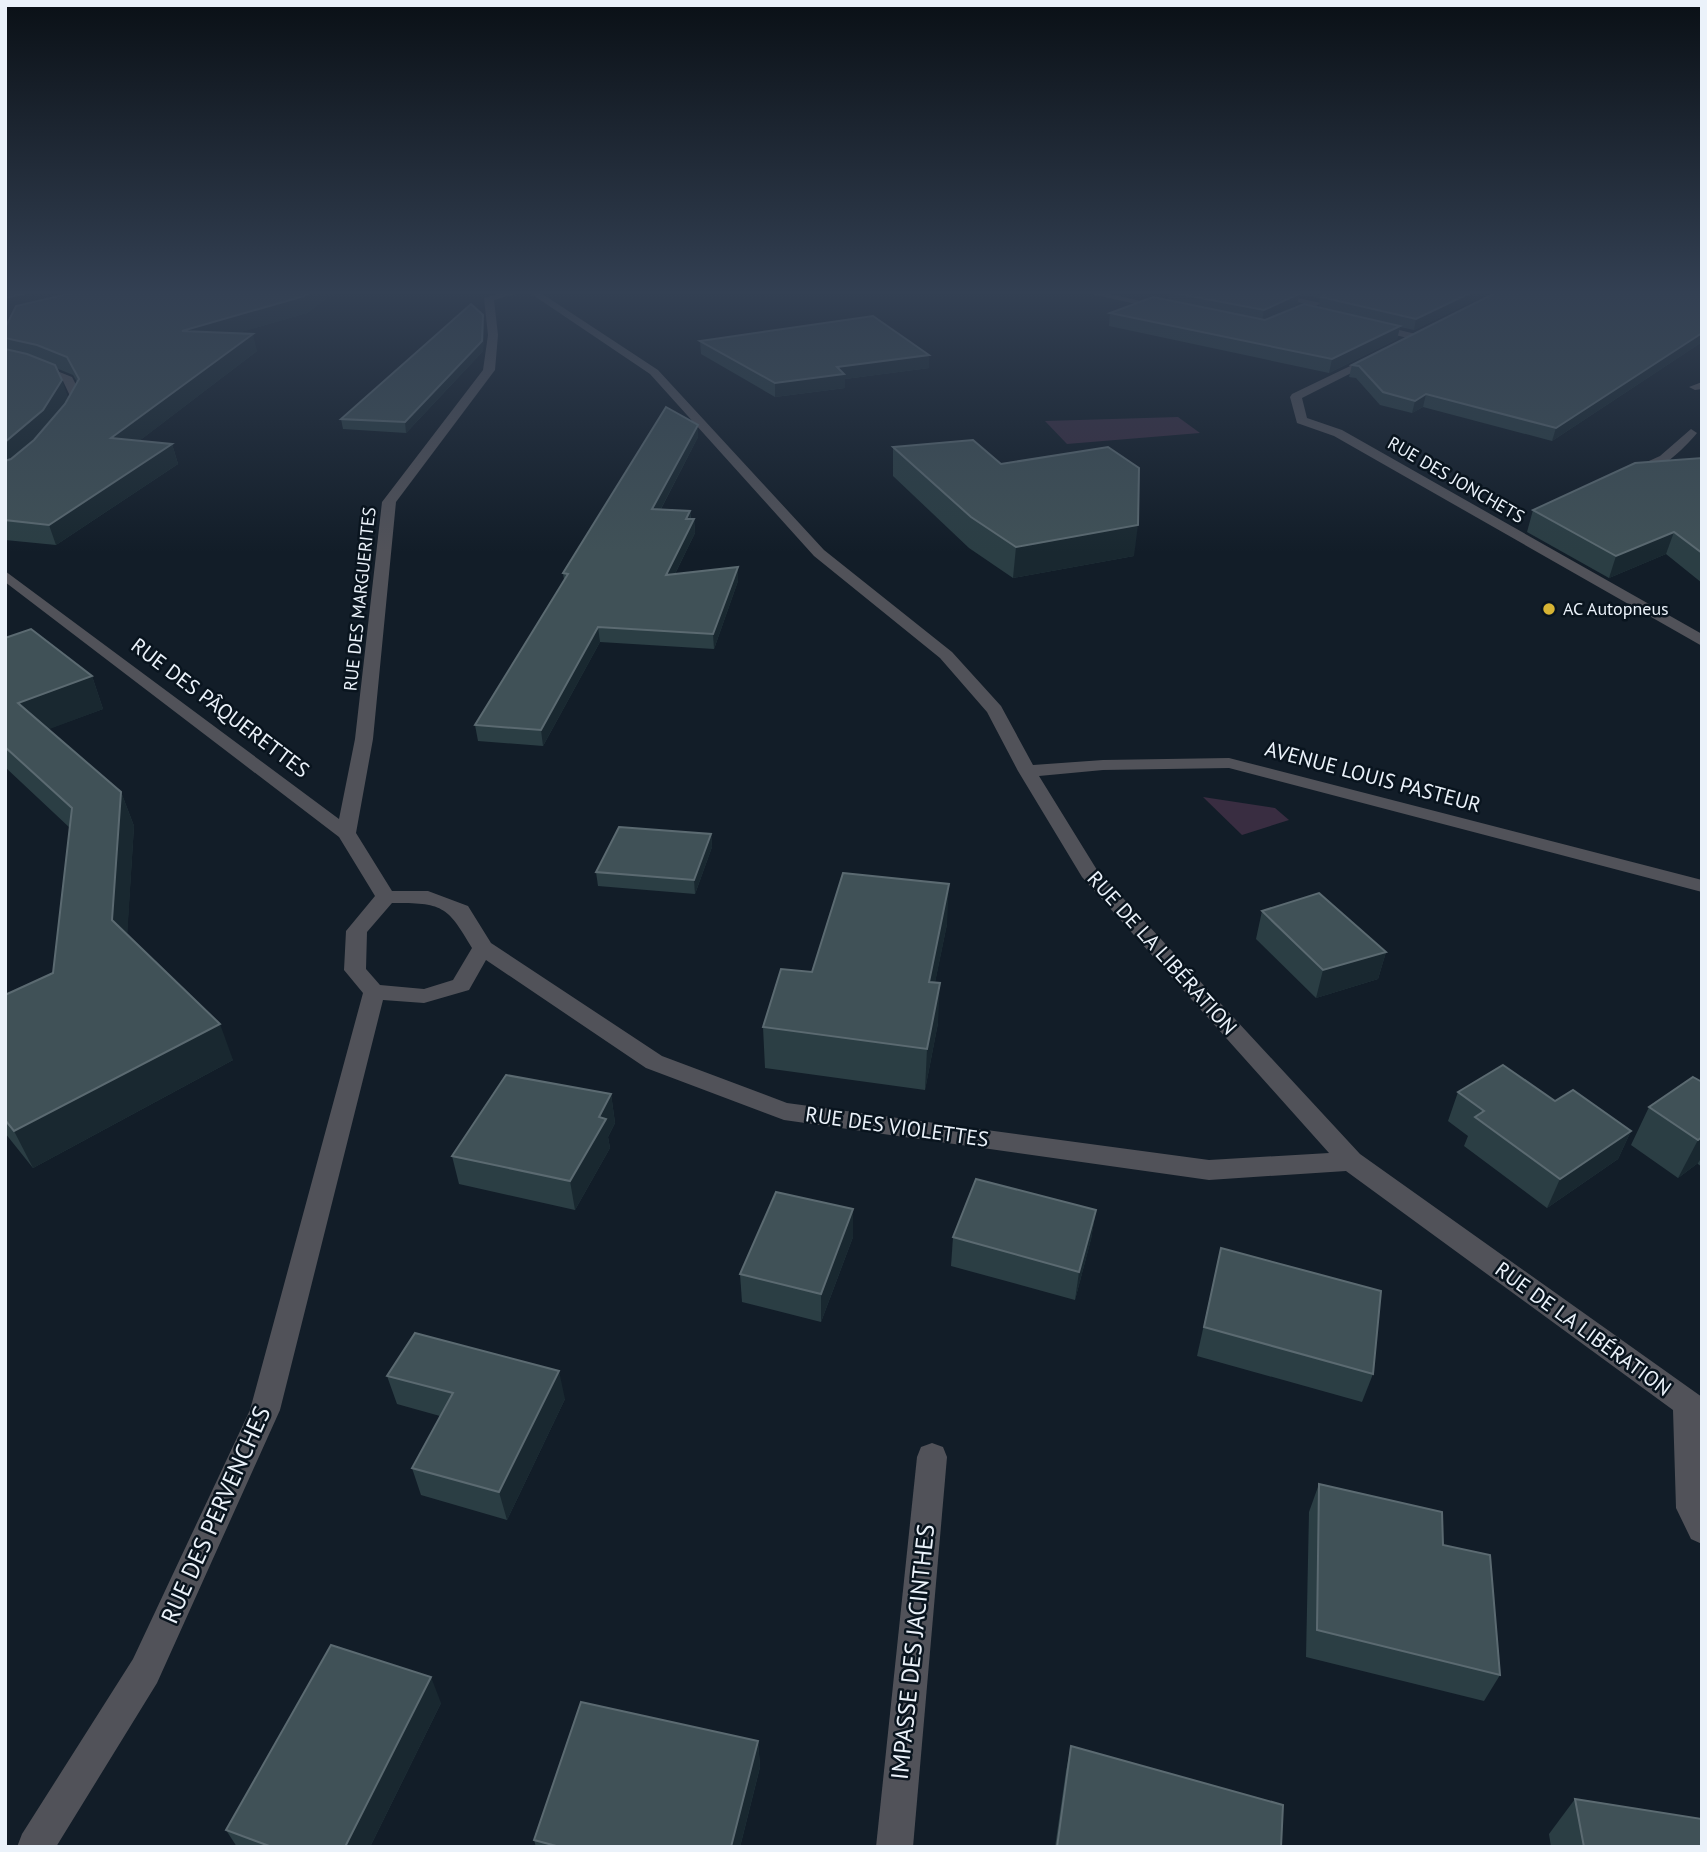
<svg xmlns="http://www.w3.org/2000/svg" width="1707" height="1852" font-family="'PT Sans',sans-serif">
  <rect width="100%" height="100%" fill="#121d28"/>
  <g fill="#392d41">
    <path d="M1178 417 1200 433 1067 444 1045 421Z"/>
    <path d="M1203 797 1275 808 1289 820 1242 835Z"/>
  </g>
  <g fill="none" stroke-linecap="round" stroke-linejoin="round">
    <g fill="#515259" fill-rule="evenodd">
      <path d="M500 293H518L494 300 498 335 495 370 396 502 373 739 356 833 392 891H428L468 906 491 943 662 1056 787 1103 1209 1160 1329 1153 1082 877 1018 771 987 712 940 658 814 556 650 374 530 293H541L658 370 824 550 952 652 1001 706 1033 765 1103 760 1229 758 1702 880V892L1229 768 1103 770 1039 776 1097 870 1360 1154 1702 1397V1544L1691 1539 1676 1508 1673 1410 1346 1171 1209 1180 784 1120 646 1068 486 960 469 990 424 1003 383 1000 280 1410 157 1683 56 1847H17L22 1834 133 1659 250 1410 363 993 344 970 346 931 375 896 339 837 5 582V571L339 819 355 739 382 502 483 370 488 335 484 298ZM392 903C442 903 447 905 472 948L453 980 424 989 380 985 366 969 367 932Z"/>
      <path d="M1087 293H1105L1172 308 1167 311Z"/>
      <path d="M1254 293H1274L1321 303 1316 306Z"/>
      <path d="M1370 323 1420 335 1421 337 1416 340 1366 328V324Z"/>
      <path d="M5 356 42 365 72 377 83 398 72 419 62 416 71 398 63 381 34 369 5 362Z"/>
      <path d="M1371 356 1381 358 1302 398 1307 418 1342 430 1702 634V646L1334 436 1297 423 1290 397 1292 394Z"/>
      <path d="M1702 382V389L1695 390 1689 387Z"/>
      <path d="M1691 429 1697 433C1683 450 1653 479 1629 476V470L1660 456Z"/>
      <path d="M932 1443 943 1447 947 1457 913 1847H876L917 1457 921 1447Z"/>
    </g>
  </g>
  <g fill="#2b3e44" fill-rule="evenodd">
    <path d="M5 293H334L307 313 237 333 257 351 139 441 172 444 178 464 56 545 5 540V328L13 313H11L5 325ZM56 368 73 375 77 382 68 398Z"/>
    <path d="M1169 293H1490L1414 330 1400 327 1397 339 1329 373 1109 326 1110 313 1168 300ZM1299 295 1320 298 1319 307 1270 317 1297 305Z"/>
    <path d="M1702 293V342L1552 441 1423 407 1412 413 1380 405 1356 378 1349 377 1352 365Z"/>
    <path d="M484 325 483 351 406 433 343 429 341 419Z"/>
    <path d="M700 341 929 368 845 379V388L775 397 701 354Z"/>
    <path d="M698 425V437L661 509 690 511 691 519H694L695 533 675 574 738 567V581L714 649 600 642 543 746 478 741 475 725 564 580 563 573Z"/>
    <path d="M893 447 1001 464 1134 556 1013 578 969 548 893 476Z"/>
    <path d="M1702 458V583L1666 554 1609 578 1527 532 1533 510Z"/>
    <path d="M5 638 92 676 103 709 48 729 121 792 134 826 127 934 233 1060 33 1168 5 1133V995L53 973 70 828 5 767Z"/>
    <path d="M711 834 712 847 695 894 598 886 596 872Z"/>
    <path d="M1262 911 1386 952 1378 979 1316 998 1256 939Z"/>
    <path d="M947 924 935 982 938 1023 925 1090 765 1068 763 1027 812 972Z"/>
    <path d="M1702 1082V1167L1698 1164V1163L1678 1178 1631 1145 1649 1107Z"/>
    <path d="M1458 1092 1555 1101 1631 1131 1618 1159 1547 1208 1464 1146 1468 1136 1448 1121Z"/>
    <path d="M611 1094 615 1123 608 1137 610 1148 575 1210 459 1184 452 1156Z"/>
    <path d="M1096 1210 1091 1239 1075 1300 951 1266 953 1237Z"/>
    <path d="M853 1237 821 1322 742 1302 740 1274Z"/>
    <path d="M1221 1248 1373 1374 1362 1402 1197 1356Z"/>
    <path d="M387 1376 565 1399 507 1520 421 1495 412 1468 440 1416 397 1404Z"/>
    <path d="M1319 1484 1443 1545 1500 1675 1484 1701 1306 1657 1309 1512Z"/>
    <path d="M441 1703 370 1847H237L226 1830Z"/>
    <path d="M758 1741 760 1767 740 1847H536L534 1840Z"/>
    <path d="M1071 1746 1281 1847H1055L1066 1771Z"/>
    <path d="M1575 1799 1702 1847H1551L1549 1834Z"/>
  </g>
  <g fill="#192830">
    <path d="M26 293H105L11 313 5 325 6 297Z"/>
    <path d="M309 293H334L307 313 186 348 182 331Z"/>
    <path d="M1470 293H1490L1414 330 1416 319Z"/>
    <path d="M1299 294 1297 305 1262 321 1264 310Z"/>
    <path d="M483 315 484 325 483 351 406 433 405 422Z"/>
    <path d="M1400 326 1397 339 1329 373 1332 359Z"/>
    <path d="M1702 333V342L1552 441 1556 428Z"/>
    <path d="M253 334 257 351 117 458 111 438Z"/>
    <path d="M929 355V368L845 379V388L775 397V383L837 367Z"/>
    <path d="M62 380 68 398 49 428 5 467V442Z"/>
    <path d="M1426 394 1423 407 1412 413 1415 401Z"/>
    <path d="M698 425V437L654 522 652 509Z"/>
    <path d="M172 444 178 464 56 545 49 525Z"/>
    <path d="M690 511 691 524 694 519 695 533 667 590 666 575 686 519Z"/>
    <path d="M1138 525 1134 556 1013 578 1016 547Z"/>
    <path d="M1674 532 1666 554 1609 578 1616 556Z"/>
    <path d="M738 567V581L714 649 713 634Z"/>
    <path d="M598 627 600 642 543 746 541 730Z"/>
    <path d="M92 676 103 709 31 736 18 703Z"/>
    <path d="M121 792 134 826 126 955 112 920Z"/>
    <path d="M711 834 712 847 695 894 694 880Z"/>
    <path d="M949 884 947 924 927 1022 929 982Z"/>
    <path d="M1386 952 1378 979 1316 998 1323 970Z"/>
    <path d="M940 983 938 1023 925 1090 927 1049Z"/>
    <path d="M220 1024 233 1060 33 1168 14 1131Z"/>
    <path d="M611 1094 615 1123 608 1137 610 1148 575 1210 570 1181 599 1117Z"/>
    <path d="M1631 1131 1618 1159 1547 1208 1560 1179Z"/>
    <path d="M1702 1137V1157L1698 1163 1678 1178 1698 1140Z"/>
    <path d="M853 1209V1237L821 1322V1294Z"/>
    <path d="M1096 1210 1091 1239 1075 1300 1079 1272Z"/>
    <path d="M559 1371 565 1399 507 1520 499 1492Z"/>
    <path d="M431 1677 441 1703 370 1847H345Z"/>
    <path d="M758 1741 760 1767 740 1847H731Z"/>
  </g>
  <g fill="#405157" stroke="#5b6a71" stroke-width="2">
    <path d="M5 293H26L5 298Z"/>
    <path d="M72 293H309L304 296 182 331 253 334 111 438 172 444 49 525 5 520V461L11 459 34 440 65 404 79 379 67 357 37 345 5 338V328L16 306Z"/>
    <path d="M1174 293H1293L1299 294 1264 310Z"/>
    <path d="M1324 293H1470L1416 319 1321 297 1325 294Z"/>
    <path d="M1495 293H1702V333L1556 428 1426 394 1415 401 1383 392 1359 366 1352 365Z"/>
    <path d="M1153 297 1265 320 1304 304 1400 326 1332 359 1110 313Z"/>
    <path d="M471 304 483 315 482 341 405 422 341 419Z"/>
    <path d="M873 316 929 355 837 367 844 374 775 383 700 341Z"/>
    <path d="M5 349 27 354 55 365 62 380 43 410 5 442Z"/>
    <path d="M666 407 698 425 652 509 690 511 686 519H694L666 575 738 567 713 634 598 627 541 730 475 725 568 574 563 573Z"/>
    <path d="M973 440 1001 464 1108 447 1139 468 1138 525 1016 547 971 517 893 447Z"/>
    <path d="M1702 458V553L1674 532 1616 556 1533 510 1635 463Z"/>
    <path d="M31 629 92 676 18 703 121 792 112 920 220 1024 14 1131 5 1120V995L53 973 72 808 5 747V638Z"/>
    <path d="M619 827 711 834 694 880 596 872Z"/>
    <path d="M843 873 949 884 929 982 940 983 927 1049 763 1027 781 969 812 972Z"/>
    <path d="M1319 893 1386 952 1323 970 1262 911Z"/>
    <path d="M1503 1065 1555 1101 1573 1090 1631 1131 1560 1179 1475 1117 1484 1111 1458 1092Z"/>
    <path d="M506 1075 611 1094 599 1117 606 1119 570 1181 452 1156Z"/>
    <path d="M1693 1077 1702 1082V1137L1698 1140 1649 1107Z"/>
    <path d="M976 1179 1096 1210 1079 1272 953 1237Z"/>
    <path d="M776 1192 853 1209 821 1294 740 1274Z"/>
    <path d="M1221 1248 1381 1291 1373 1374 1204 1327Z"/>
    <path d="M415 1333 559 1371 499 1492 412 1468 453 1393 387 1376Z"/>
    <path d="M1319 1484 1442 1512 1443 1545 1490 1555 1500 1675 1317 1630Z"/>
    <path d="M331 1645 431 1677 345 1847H272L226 1830Z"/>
    <path d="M581 1702 758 1741 731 1847H560L534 1840Z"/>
    <path d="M1071 1746 1283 1805 1281 1847H1057Z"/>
    <path d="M1575 1799 1702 1819V1847H1584Z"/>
  </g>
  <linearGradient id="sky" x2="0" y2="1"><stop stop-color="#0a1016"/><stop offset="0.53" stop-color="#334053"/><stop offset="1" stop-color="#334053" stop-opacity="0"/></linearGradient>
  <rect width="1707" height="552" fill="url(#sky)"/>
  <circle fill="#d7b434" stroke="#09141e" stroke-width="2.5" cx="1549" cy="609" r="7"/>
  <g text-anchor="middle" stroke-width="5" stroke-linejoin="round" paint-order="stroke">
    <g font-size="18" fill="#ebf2fa" stroke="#09141e">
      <text transform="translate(1456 480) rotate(30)" y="6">RUE DES JONCHETS</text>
      <text transform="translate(360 599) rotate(-84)" y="6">RUE DES MARGUERITES</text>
    </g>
    <g font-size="18" fill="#ebf2fa" stroke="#09141e" text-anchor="start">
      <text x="1563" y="615">AC Autopneus</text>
    </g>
    <g font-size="21" fill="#ebf2fa" stroke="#09141e">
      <text transform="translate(220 708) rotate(37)" y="7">RUE DES PÂQUERETTES</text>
      <text transform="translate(1373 777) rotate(15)" y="7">AVENUE LOUIS PASTEUR</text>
      <text transform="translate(1162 953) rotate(48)" y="7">RUE DE LA LIBÉRATION</text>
      <text transform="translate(897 1127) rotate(8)" y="7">RUE DES VIOLETTES</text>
      <text transform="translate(1583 1329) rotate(36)" y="7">RUE DE LA LIBÉRATION</text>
    </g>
    <g font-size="24" fill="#ebf2fa" stroke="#09141e">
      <text transform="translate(216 1515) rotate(-66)" y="8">RUE DES PERVENCHES</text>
      <text transform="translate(913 1652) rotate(-84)" y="8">IMPASSE DES JACINTHES</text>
    </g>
  </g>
  <rect width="1707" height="1852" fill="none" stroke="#ebf2fa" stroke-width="14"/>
</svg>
